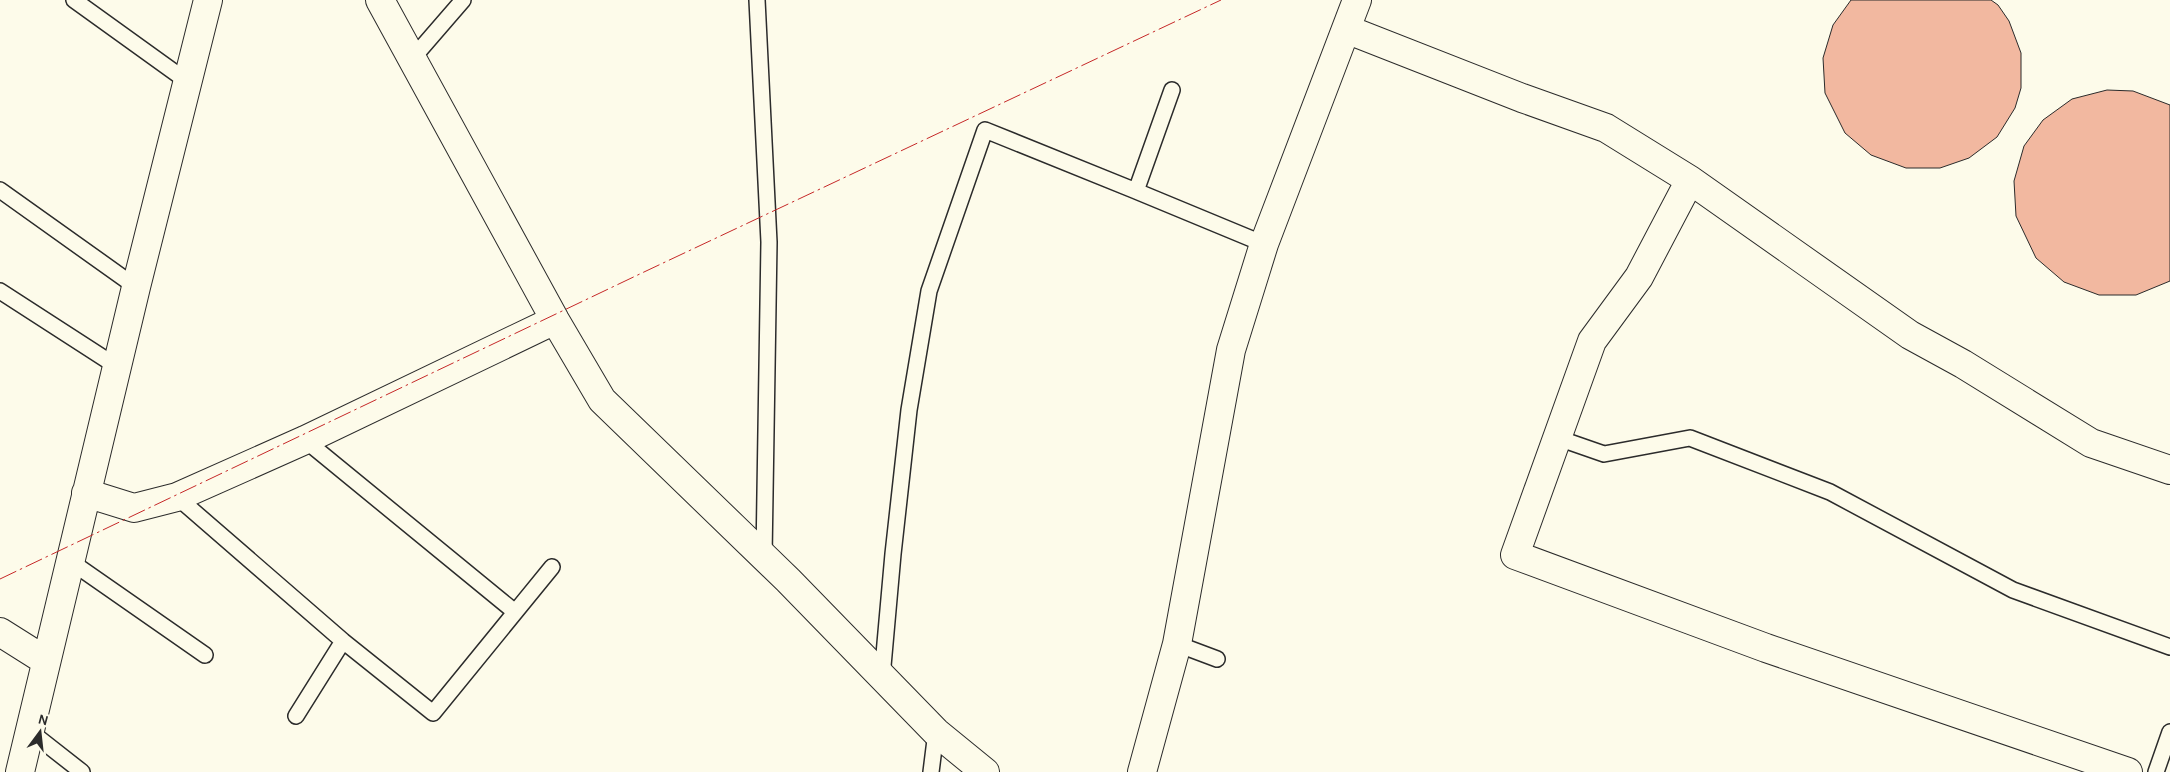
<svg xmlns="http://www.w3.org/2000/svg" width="2170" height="772" viewBox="0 0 2170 772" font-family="Karla,sans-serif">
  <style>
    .building { fill: #f2b8a0; stroke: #2b2b2b }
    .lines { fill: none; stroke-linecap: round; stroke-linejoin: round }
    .lane-casing { stroke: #2b2b2b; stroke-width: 18 }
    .street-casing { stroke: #2b2b2b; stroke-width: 30 }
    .lane { stroke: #fdfbea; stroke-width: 15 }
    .street { stroke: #fdfbea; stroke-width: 28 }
    .power { stroke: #c62828; stroke-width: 1; stroke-dasharray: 18 4 2.5 4; stroke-linecap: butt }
  </style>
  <rect width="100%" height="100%" fill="#fdfbea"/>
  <!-- building -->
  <path class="building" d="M1851,0h140l7,5 11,16 12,32v35l-6,20 -18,29 -28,21 -29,10h-34l-35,-13 -26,-22 -20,-40 -2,-35 10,-33z
    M2107,90l26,1 37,14v176l-34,14h-37l-35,-13 -28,-24 -20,-42 -2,-35 10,-35 19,-26 29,-21z"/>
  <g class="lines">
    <defs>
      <path id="lane" d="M74,0l114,82
        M757,0l12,242 -5,314
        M412,59l51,-59
        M0,190l136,97
        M1136,191l128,53
        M0,291l116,75
        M1558,438l46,16 86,-16 140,54 183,98 157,57
        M305,440l210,172
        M177,497l166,144 90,72 119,-146
        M70,561l135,94
        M1177,644l40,15
        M882,677l11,-123 16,-144 20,-119 56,-161 151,61 36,-101
        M296,716l47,-75
        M31,732l51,40
        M931,772l5,-40
        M2156,772l14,-40"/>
      <path id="street" d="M380,0l175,320 47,80 186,180 148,152 49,40
        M1346,29l176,69 84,30 84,52 220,155 53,29 128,79 79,27
        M1690,180l-51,97 -47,64 -77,214 251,93 362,124
        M86,493l48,15 43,-11 128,-57 250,-120
        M0,632l46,29
        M20,772l116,-485 72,-287
        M1142,772l35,-128 54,-294 33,-106 93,-244"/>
    </defs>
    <!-- lane casing -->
    <use href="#lane" class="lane-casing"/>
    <!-- street casing -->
    <use href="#street" class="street-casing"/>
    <!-- lane -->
    <use href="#lane" class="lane"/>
    <!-- street -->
    <use href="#street" class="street"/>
    <!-- power -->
    <path class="power" d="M0,579l644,-307 577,-272"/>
  </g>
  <!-- north arrow -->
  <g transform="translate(40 732) rotate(15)" stroke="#fdfbea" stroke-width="4" paint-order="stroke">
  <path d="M0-4L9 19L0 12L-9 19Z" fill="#2b2b2b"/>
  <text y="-8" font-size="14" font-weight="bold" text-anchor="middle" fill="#2b2b2b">N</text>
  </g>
</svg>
